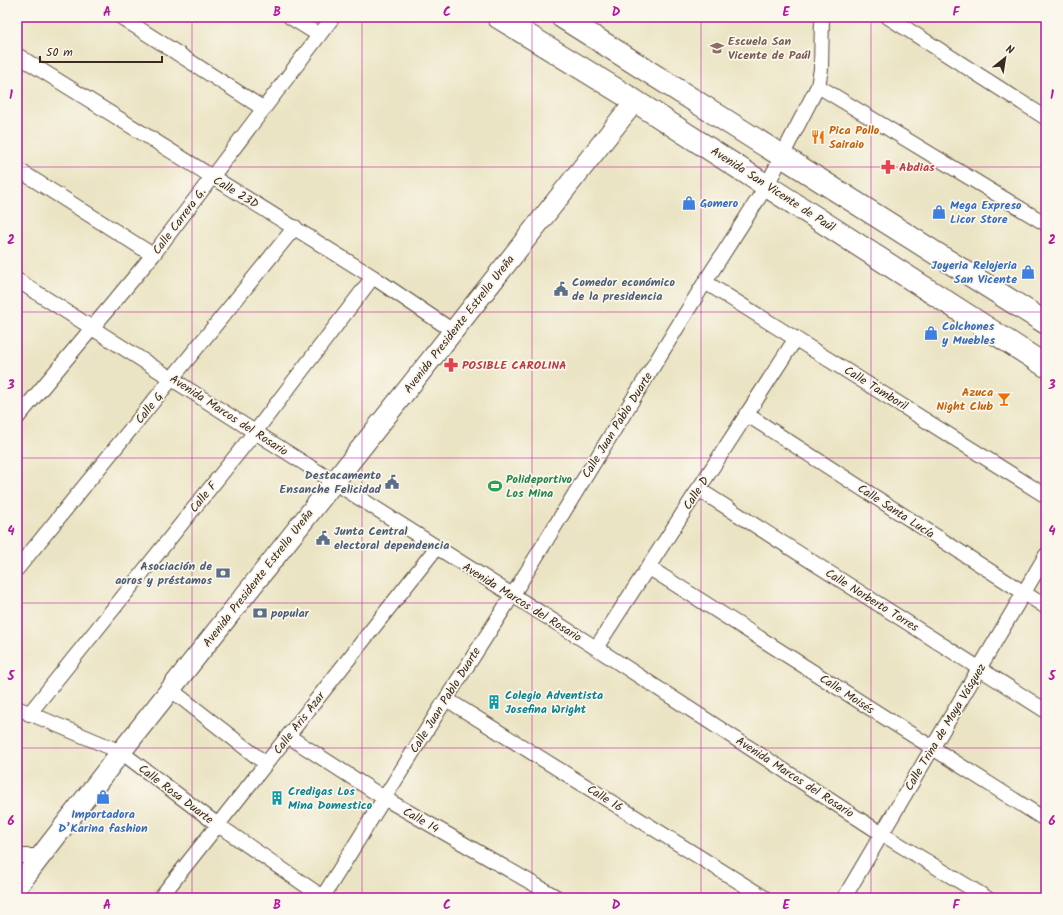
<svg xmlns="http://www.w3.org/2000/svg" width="1063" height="915" viewBox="0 0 1063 915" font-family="Kalam,sans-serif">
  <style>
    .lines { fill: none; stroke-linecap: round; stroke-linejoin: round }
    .street-casing { stroke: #554637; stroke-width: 16 }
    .secondary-casing { stroke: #554637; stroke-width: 22 }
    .primary-casing { stroke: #554637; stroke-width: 24 }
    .street { stroke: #fff; stroke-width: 14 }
    .secondary { stroke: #fff; stroke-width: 20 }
    .primary { stroke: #fff; stroke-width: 22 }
    .grid { fill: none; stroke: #b5179e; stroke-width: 1; stroke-opacity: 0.55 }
    .labels { text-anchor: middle; stroke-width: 3.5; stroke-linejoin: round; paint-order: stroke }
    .education-label { font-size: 12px; font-weight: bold; fill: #785e54; stroke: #fbf7ec; text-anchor: start }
    .food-label { font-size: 12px; font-weight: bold; fill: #c56008; stroke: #fbf7ec; text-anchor: start }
    .health-label { font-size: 12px; font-weight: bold; fill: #be3a42; stroke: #fbf7ec; text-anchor: start }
    .street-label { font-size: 12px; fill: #3b2a1e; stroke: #fbf7ec }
    .shop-label { font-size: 12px; font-weight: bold; fill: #366cbe; stroke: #fbf7ec; text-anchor: start }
    .service-label { font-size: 12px; font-weight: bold; fill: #4e5e75; stroke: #fbf7ec; text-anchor: start }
    .leisure-label { font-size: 12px; font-weight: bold; fill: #27864d; stroke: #fbf7ec; text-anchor: start }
    .culture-label { font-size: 12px; font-weight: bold; fill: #0d838f; stroke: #fbf7ec; text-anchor: start }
    .neatline { fill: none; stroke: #b5179e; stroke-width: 1.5 }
    .grid-label { font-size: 13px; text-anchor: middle; font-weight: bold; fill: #b5179e }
  </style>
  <rect width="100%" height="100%" fill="#fbf7ec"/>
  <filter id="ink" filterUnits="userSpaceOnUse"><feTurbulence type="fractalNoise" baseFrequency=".025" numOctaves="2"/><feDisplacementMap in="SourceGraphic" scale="8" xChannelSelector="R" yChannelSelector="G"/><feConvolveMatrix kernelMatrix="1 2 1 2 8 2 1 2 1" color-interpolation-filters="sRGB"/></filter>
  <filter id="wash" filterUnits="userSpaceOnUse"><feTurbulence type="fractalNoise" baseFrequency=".012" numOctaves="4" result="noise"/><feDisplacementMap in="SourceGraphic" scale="16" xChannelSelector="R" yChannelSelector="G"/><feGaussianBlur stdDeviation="0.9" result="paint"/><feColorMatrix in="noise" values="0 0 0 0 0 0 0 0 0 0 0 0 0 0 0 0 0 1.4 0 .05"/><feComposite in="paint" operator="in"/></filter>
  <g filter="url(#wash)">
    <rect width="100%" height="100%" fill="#ebe4c4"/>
  </g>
  <g filter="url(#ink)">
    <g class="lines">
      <defs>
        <path id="street" d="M121,17l143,92
          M290,17l29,18
          M888,17l158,101
          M17,55l356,222 80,54
          M818,86l228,138
          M17,169l136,86
          M17,280l238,152 341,216 286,186 105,64
          M705,282l341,214
          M746,414l300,193
          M17,418l136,-163 180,-238
          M698,489l348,222
          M648,567l398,253
          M17,569l278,-342
          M596,648l200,-310
          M170,689l96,75
          M446,699l319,199
          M17,708l104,44 97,73 106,73
          M29,714l226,-282 118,-155
          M288,736l96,62 174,100
          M17,856h25
          M160,898l277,-351
          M322,898l124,-199 66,-103 193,-314 62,-97 51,-99 3,-17 1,-52
          M844,898l202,-343"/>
        <path id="secondary" d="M17,887l104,-135 514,-651"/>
        <path id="primary" d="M498,17l137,84 411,265
          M562,17l484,306"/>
      </defs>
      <!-- street casing -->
      <use href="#street" class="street-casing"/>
      <!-- secondary casing -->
      <use href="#secondary" class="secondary-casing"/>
      <!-- primary casing -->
      <use href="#primary" class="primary-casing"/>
      <!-- street -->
      <use href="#street" class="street"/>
      <!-- secondary -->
      <use href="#secondary" class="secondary"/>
      <!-- primary -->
      <use href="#primary" class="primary"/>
    </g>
  </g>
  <!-- grid -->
  <path class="grid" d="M192,17v881M362,17v881M532,17v881M701,17v881M871,17v881M17,167h1029M17,312h1029M17,458h1029M17,603h1029M17,748h1029"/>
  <!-- icons -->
  <defs>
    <symbol id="school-bare" viewBox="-9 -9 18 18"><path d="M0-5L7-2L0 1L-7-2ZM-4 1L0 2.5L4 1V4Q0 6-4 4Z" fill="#8d6e63" stroke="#fbf7ec" stroke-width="2.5" paint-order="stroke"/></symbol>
    <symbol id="restaurant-bare" viewBox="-9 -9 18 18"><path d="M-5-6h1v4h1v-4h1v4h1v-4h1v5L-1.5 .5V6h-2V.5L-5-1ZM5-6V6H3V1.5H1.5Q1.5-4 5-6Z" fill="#e8710a" stroke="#fbf7ec" stroke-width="2.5" paint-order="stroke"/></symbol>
    <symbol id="pharmacy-bare" viewBox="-9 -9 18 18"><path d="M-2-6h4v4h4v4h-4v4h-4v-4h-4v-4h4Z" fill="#e0444e" stroke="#fbf7ec" stroke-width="2.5" paint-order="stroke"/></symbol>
    <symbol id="shop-bare" viewBox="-9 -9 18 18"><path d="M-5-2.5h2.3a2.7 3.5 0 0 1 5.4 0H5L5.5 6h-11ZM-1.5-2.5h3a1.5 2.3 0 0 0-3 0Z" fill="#3f7fe0" stroke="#fbf7ec" stroke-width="2.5" paint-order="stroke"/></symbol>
    <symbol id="civic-bare" viewBox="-9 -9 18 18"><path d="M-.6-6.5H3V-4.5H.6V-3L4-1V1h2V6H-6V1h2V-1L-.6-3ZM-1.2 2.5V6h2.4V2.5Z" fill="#5c6f8a" stroke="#fbf7ec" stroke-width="2.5" paint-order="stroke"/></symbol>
    <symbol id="bar-bare" viewBox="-9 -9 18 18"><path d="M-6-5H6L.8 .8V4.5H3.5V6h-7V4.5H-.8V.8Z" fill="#e8710a" stroke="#fbf7ec" stroke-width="2.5" paint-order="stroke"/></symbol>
    <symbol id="stadium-bare" viewBox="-9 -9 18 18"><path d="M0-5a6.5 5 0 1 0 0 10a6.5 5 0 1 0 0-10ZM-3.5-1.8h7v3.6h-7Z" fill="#2e9e5b" stroke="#fbf7ec" stroke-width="2.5" paint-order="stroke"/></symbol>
    <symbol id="bank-bare" viewBox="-9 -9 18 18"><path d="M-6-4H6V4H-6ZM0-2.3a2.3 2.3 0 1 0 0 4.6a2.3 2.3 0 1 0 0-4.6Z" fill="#5c6f8a" stroke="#fbf7ec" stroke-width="2.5" paint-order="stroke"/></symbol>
    <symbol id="building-bare" viewBox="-9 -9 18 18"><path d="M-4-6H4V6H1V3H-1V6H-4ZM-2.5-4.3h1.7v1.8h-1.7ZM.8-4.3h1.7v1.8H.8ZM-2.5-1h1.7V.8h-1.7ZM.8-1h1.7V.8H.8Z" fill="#0f9aa8" stroke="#fbf7ec" stroke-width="2.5" paint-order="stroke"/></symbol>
  </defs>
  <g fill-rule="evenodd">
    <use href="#school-bare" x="707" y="38" width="20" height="20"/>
    <use href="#restaurant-bare" x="808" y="127" width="20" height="20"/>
    <use href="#pharmacy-bare" x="878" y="157" width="20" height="20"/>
    <use href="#shop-bare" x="679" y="193" width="20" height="20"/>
    <use href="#shop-bare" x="929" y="202" width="20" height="20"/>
    <use href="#shop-bare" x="1018" y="262" width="20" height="20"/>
    <use href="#civic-bare" x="551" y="279" width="20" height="20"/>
    <use href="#shop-bare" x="921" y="323" width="20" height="20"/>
    <use href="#pharmacy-bare" x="441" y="355" width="20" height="20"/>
    <use href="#bar-bare" x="994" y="389" width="20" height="20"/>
    <use href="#civic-bare" x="382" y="472" width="20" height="20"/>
    <use href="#stadium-bare" x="485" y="476" width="20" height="20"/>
    <use href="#civic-bare" x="313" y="528" width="20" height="20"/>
    <use href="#bank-bare" x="213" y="563" width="20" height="20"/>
    <use href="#bank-bare" x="250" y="603" width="20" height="20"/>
    <use href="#building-bare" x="484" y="692" width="20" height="20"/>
    <use href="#shop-bare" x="93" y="787" width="20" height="20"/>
    <use href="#building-bare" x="267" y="788" width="20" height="20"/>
  </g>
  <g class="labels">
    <!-- education labels -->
    <g class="education-label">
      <text x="728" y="45">Escuela San<tspan x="728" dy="14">Vicente de Paúl</tspan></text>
    </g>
    <!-- food labels -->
    <g class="food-label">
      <text x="829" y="134">Pica Pollo<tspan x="829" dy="14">Sairaio</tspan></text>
      <text x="993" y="396" text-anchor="end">Azuca<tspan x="993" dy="14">Night Club</tspan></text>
    </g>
    <!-- health labels -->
    <g class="health-label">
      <text x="899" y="171">Abdias</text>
      <text x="462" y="369">POSIBLE CAROLINA</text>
    </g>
    <!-- street labels -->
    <g class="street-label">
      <text transform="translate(773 189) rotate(33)" y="4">Avenida San Vicente de Paúl</text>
      <text transform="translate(236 192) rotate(31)" y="4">Calle 23D</text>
      <text transform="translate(179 221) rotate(-53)" y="4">Calle Carrera G.</text>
      <text transform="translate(459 324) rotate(-52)" y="4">Avenida Presidente Estrella Ureña</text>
      <text transform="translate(876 388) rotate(32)" y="4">Calle Tamboril</text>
      <text transform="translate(149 408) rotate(-51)" y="4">Calle G</text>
      <text transform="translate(229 415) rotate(33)" y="4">Avenida Marcos del Rosario</text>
      <text transform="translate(617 425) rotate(-58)" y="4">Calle Juan Pablo Duarte</text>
      <text transform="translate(696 493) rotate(-57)" y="4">Calle D</text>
      <text transform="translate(203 497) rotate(-51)" y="4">Calle F</text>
      <text transform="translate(896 511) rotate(33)" y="4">Calle Santa Lucía</text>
      <text transform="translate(258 578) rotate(-52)" y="4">Avenida Presidente Estrella Ureña</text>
      <text transform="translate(872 600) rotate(32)" y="4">Calle Norberto Torres</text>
      <text transform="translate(522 602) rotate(32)" y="4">Avenida Marcos del Rosario</text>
      <text transform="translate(847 694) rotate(33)" y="4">Calle Moisés</text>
      <text transform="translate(445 700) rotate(-58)" y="4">Calle Juan Pablo Duarte</text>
      <text transform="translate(299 723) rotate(-52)" y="4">Calle Aris Azar</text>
      <text transform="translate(945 727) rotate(-59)" y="4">Calle Trina de Moya Vásquez</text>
      <text transform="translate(795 777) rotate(33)" y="4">Avenida Marcos del Rosario</text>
      <text transform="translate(176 794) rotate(37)" y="4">Calle Rosa Duarte</text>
      <text transform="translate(605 798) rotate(32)" y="4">Calle 16</text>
      <text transform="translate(421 820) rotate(30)" y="4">Calle 14</text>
    </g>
    <!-- shop labels -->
    <g class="shop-label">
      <text x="700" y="207">Gomero</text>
      <text x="950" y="209">Mega Expreso<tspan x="950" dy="14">Licor Store</tspan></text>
      <text x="1017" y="269" text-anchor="end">Joyeria Relojeria<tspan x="1017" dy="14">San Vicente</tspan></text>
      <text x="942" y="330">Colchones<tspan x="942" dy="14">y Muebles</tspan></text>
      <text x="103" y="818" text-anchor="middle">Importadora<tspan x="103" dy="14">D’Karina fashion</tspan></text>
    </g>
    <!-- service labels -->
    <g class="service-label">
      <text x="572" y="286">Comedor económico<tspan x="572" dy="14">de la presidencia</tspan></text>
      <text x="381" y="479" text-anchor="end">Destacamento<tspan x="381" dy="14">Ensanche Felicidad</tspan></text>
      <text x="334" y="535">Junta Central<tspan x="334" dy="14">electoral dependencia</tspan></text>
      <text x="212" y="570" text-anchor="end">Asociación de<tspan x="212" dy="14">aoros y préstamos</tspan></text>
      <text x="271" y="617">popular</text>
    </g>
    <!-- leisure labels -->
    <g class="leisure-label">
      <text x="506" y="483">Polideportivo<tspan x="506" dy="14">Los Mina</tspan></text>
    </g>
    <!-- culture labels -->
    <g class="culture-label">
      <text x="505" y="699">Colegio Adventista<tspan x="505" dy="14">Josefina Wright</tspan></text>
      <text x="288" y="795">Credigas Los<tspan x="288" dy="14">Mina Domestico</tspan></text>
    </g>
  </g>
  <!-- margin -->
  <rect width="1063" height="915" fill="none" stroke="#fbf7ec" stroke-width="44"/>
  <!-- north arrow -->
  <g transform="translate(1005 58) rotate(30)" stroke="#fbf7ec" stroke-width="3" paint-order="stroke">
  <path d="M0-3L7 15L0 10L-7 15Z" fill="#3b2a1e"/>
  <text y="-6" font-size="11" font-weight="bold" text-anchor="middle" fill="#3b2a1e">N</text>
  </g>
  <!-- scale -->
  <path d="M40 56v6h122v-6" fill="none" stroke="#3b2a1e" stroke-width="2"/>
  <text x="46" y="56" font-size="12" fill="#3b2a1e" stroke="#fbf7ec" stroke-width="3" paint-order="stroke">50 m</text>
  <rect x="22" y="22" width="1019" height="871" class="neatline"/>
  <g class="grid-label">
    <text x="107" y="16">A</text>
    <text x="277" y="16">B</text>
    <text x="447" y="16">C</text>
    <text x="616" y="16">D</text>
    <text x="786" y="16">E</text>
    <text x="956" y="16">F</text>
    <text x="11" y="99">1</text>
    <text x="1052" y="99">1</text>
    <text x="11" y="244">2</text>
    <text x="1052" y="244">2</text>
    <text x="11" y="389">3</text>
    <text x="1052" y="389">3</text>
    <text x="11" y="535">4</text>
    <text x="1052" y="535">4</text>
    <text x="11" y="680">5</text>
    <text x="1052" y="680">5</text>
    <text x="11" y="825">6</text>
    <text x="1052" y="825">6</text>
    <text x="107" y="909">A</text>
    <text x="277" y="909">B</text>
    <text x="447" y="909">C</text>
    <text x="616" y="909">D</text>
    <text x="786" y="909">E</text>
    <text x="956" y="909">F</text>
  </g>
</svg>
